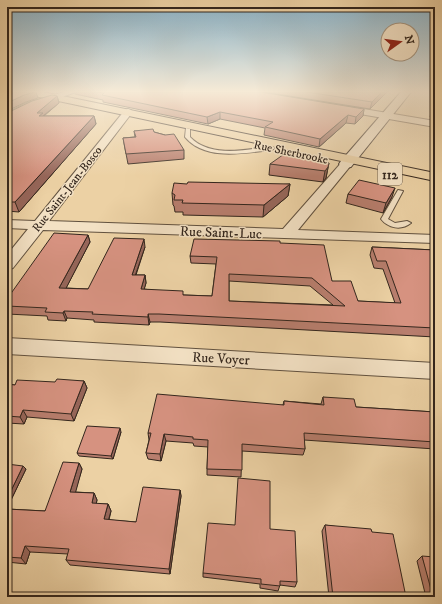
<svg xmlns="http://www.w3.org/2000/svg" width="442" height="604" viewBox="0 0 442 604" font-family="'IM FELL DW Pica',serif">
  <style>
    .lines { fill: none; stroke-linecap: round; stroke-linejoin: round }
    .lane-casing { stroke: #61513f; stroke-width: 2 }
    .street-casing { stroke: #61513f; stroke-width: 2 }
    .secondary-casing { stroke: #33261d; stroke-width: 2 }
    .primary-casing { stroke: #33261d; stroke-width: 2 }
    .lane { fill: #f3e1c4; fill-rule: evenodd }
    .street { fill: #f3e1c4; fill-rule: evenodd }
    .secondary { fill: #f3e1c4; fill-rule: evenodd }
    .primary { fill: #ecd1a4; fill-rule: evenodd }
    .wall { fill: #b87e6e; stroke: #33261d; fill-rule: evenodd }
    .shaded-wall { fill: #96665a; stroke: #33261d }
    .building { fill: #d69280; stroke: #33261d; fill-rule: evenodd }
    .labels { text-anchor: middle; stroke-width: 3; stroke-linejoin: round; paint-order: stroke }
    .far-street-label { font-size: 12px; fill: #33261d; stroke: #f3e1c4 }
    .shield { fill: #f3e1c4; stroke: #6d5e4f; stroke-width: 1 }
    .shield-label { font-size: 13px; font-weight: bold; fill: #33261d }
    .street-label { font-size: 14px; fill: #33261d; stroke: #f3e1c4 }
  </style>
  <rect width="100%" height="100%" fill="#ecd1a4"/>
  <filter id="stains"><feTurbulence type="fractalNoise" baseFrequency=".005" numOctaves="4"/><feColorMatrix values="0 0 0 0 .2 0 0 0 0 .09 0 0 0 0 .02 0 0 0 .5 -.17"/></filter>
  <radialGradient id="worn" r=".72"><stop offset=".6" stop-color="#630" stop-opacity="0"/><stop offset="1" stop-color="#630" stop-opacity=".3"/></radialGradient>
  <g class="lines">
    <defs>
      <path id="lane" d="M186,128l4,1v8c20,21 56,13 82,9l3,2 -3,2c-28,3 -67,11 -87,-13z
        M398,190l5,1 -15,28 7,4 12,-2 4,2c-10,8 -23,5 -30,-4z"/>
      <path id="street" d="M64,92h12l-43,15 -26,13v-7l20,-10z
        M340,105l95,16v6l-98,-17 -1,-2z
        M128,109l3,1 1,2 -1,2 -82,107 234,8 59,-67 4,-1 6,3 -54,66 137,5v8l-392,-13 -30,38 -6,2v-15l21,-26 -21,-1v-8l28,1 90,-111z
        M7,338l428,25v16l-428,-25z"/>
      <path id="secondary" d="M401,92h10l-60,75 -5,1 -5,-1 -2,-3 2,-3z"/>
      <path id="primary" d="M25,92h18l392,81v8l-405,-86z"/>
    </defs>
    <!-- lane casing -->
    <use href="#lane" class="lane-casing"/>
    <!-- street casing -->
    <use href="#street" class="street-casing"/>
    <!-- secondary casing -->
    <use href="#secondary" class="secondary-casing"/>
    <!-- primary casing -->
    <use href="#primary" class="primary-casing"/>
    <!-- lane -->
    <use href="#lane" class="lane"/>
    <!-- street -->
    <use href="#street" class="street"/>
    <!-- secondary -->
    <use href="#secondary" class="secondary"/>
    <!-- primary -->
    <use href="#primary" class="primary"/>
  </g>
  <!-- wall -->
  <path class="wall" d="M75,92h187l102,17 -1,7 -8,8 -9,-1 -27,24 -55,-12 1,-7 -45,-9 -12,5 -105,-22v-2l-28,-6z
    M264,92h123l-17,17z
    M57,96l2,7 -15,13h50l2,8 -77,88 -12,-1v-98z
    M435,104v14l-5,-1 2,-8z
    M134,131l20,1 11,3 19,15v9l-56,5 -5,-26 12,-1z
    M329,163l-3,15 -3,4 -54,-7 1,-11z
    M290,184l-2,12 -25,21 -80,-2v-3h-8l-1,-6 -1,-1 -1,-12z
    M348,194l44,3 -9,16 -37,-10z
    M88,235l2,7 -24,46 22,1 57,-42 -9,28h9l1,8 -2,6 40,6 28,1 4,-32 -25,-1 -1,-7 90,-13 52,38 26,20 37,2 -12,-34 -9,-1 -4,-13 2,-8 63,3v87l-275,-15h-10l-1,3 -55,-3v-2l-27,-2 -1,3 -18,-1 -1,-4 -40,-2v-15zM229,281l81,5 23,19 -104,-4z
    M84,381l3,7 -13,33 -47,-4 -3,7 -17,-1v-39l8,1z
    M323,397l33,10 79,5v37l-131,-9 1,9 -2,6 -61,-4 -1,26 -34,-2v-6l1,-22 -14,-1 -1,-3 -27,-2 -5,20 -13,-2 -2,-6 3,-13 -1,-7 135,-28 1,-4 37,3z
    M121,432l-8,27 -34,-3 -2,-3z
    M79,463l3,6 -7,23 19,1 3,7 -1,4h12l3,7 -2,9 27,2 44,-32 1,6 -11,78 -100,-9 -4,-5 2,-6 -38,-2 -4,12 -19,-2v-53l38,2z
    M7,464l19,5 -15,31h-4z
    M325,525l47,7 34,65h-77l-7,-66z
    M270,529l27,53 -2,5 -15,-2 -2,6 -18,-3v-4l-57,-7v-4z
    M422,556l13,41h-9l-9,-36z"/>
  <!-- shaded-wall -->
  <path class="shaded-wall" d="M35,92h1l2,6 -12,4 -19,9v-8l17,-8z
    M382,92h5l-17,17 2,-7z
    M57,96l2,7 -16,13 2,4 -8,-7z
    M364,109l-1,7 -8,8 1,-7z
    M220,112v7l-12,5 -1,-7z
    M348,115l-2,8 -27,24 1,-8z
    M94,116l2,8 -77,88 -4,-10z
    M328,167l-2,11 -3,4 2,-11z
    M290,184l-2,12 -25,21 1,-12z
    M395,188l-3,9 -9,16 3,-10z
    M88,235l2,7 -28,54 -3,-8z
    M144,239l1,8 -12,35 -1,-7z
    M145,275l1,8 -4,14 -1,-8z
    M64,311l3,7 -1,3 -3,-8z
    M148,314l2,8 -1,3 -1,-8z
    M84,381l3,7 -13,33 -3,-7z
    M23,410l4,7 -3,7 -4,-7z
    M120,428l1,4 -8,27 -2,-3z
    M164,434l2,7 -5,20 -1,-7z
    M79,463l3,6 -8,29 -4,-6z
    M23,466l3,3 -15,31 -3,-3z
    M180,490l1,6 -11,78 -1,-5z
    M94,493l3,7 -2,9 -3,-6z
    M108,504l3,7 -4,14 -3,-6z
    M25,546l5,6 -4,12 -5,-6z"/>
  <!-- building -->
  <path class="building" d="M7,92h28l-11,3 -17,8z
    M97,92h164l103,17 -8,8 -8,-2 -28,24 -55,-12 8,-5 -53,-10 -13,5 -105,-22 2,-2z
    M307,92h75l-10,10z
    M52,95l5,1 -20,17h6l-4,3h55l-79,86h-8v-89l25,-12z
    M435,104v5h-3z
    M153,129l1,3 11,3 9,-1 10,16 -58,4 -3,-16 13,-1 -2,-6z
    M287,152l42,11 -1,4 -3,4 -55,-7z
    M359,180l36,8 -9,15 -38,-9z
    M188,182l102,2 -26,21 -82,-2 1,-3h-9l1,-5 -3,-2 2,-10 13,1z
    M54,233l34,2 -29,53 29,1 26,-51 30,1 -12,36h13l-4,14 42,2v4l29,1 5,-39 -27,-1 4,-17 86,2v2l44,2 8,36h19l7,20 43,2 -15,-42h-9l-5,-14 63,3v78l-276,-14h-11v3l-56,-3 1,-2 -29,-1 -1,2 -18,-1 2,-4 -40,-2v-7zM229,274l83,4 33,28 -116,-5z
    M57,379l27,2 -13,33 -48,-4 -3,7 -13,-1v-32l8,1 2,-5 38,2z
    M157,394l127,11v-4l40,4 -1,-8 31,2 2,8 79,5v30l-131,-9 1,16 -63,-5v26l-35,-1 1,-29 -15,-1v-2l-29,-3 -4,20 -14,-1 5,-20h-3z
    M87,426l33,2 -9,28 -34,-3z
    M63,462l16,1 -9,29 24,1 -2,10 16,1 -4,15 32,3 7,-35 37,3 -11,79 -103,-9 3,-11 -44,-3 -4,12 -14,-1v-48l38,2z
    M7,464l16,2 -15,31h-1z
    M238,478l32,3v48l25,2 2,51 -17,-1v5l-19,-2v-5l-58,-6 5,-50 27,2z
    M325,525l46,4 1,3 21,2 13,63h-73z
    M422,556l13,1v40h-2z"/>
  <!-- sky -->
  <linearGradient id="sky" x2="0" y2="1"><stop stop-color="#88b5ce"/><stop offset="0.52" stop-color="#f6ead6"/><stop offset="1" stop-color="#f6ead6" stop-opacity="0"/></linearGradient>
  <rect width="442" height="176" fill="url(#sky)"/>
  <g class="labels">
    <!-- far-street labels -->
    <g class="far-street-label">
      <text transform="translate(291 152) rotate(12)" y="4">Rue Sherbrooke</text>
      <text transform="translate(67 189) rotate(-52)" y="4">Rue Saint-Jean-Bosco</text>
    </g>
    <!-- shield labels -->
    <rect class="shield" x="378" y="163" width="24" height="22" rx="3"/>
    <g class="shield-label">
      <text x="390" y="179">112</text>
    </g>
    <!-- street labels -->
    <g class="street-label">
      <text transform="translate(221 232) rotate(2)" y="5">Rue Saint-Luc</text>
      <text transform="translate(221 358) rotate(3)" y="5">Rue Voyer</text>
    </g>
  </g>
  <!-- margin -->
  <rect width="442" height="604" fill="none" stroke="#ecd1a4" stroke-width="24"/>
  <rect x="8" y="8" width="426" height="588" fill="none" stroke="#33261d" stroke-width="2"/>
  <rect x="12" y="12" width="418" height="580" fill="none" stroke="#33261d"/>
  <!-- north arrow -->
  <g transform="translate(400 42) rotate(76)"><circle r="19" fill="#f3e1c4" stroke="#a69681"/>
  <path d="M0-3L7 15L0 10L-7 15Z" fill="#8f2418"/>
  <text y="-6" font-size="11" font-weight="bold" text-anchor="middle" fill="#33261d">N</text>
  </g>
  <rect width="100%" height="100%" filter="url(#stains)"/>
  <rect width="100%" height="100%" fill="url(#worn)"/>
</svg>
